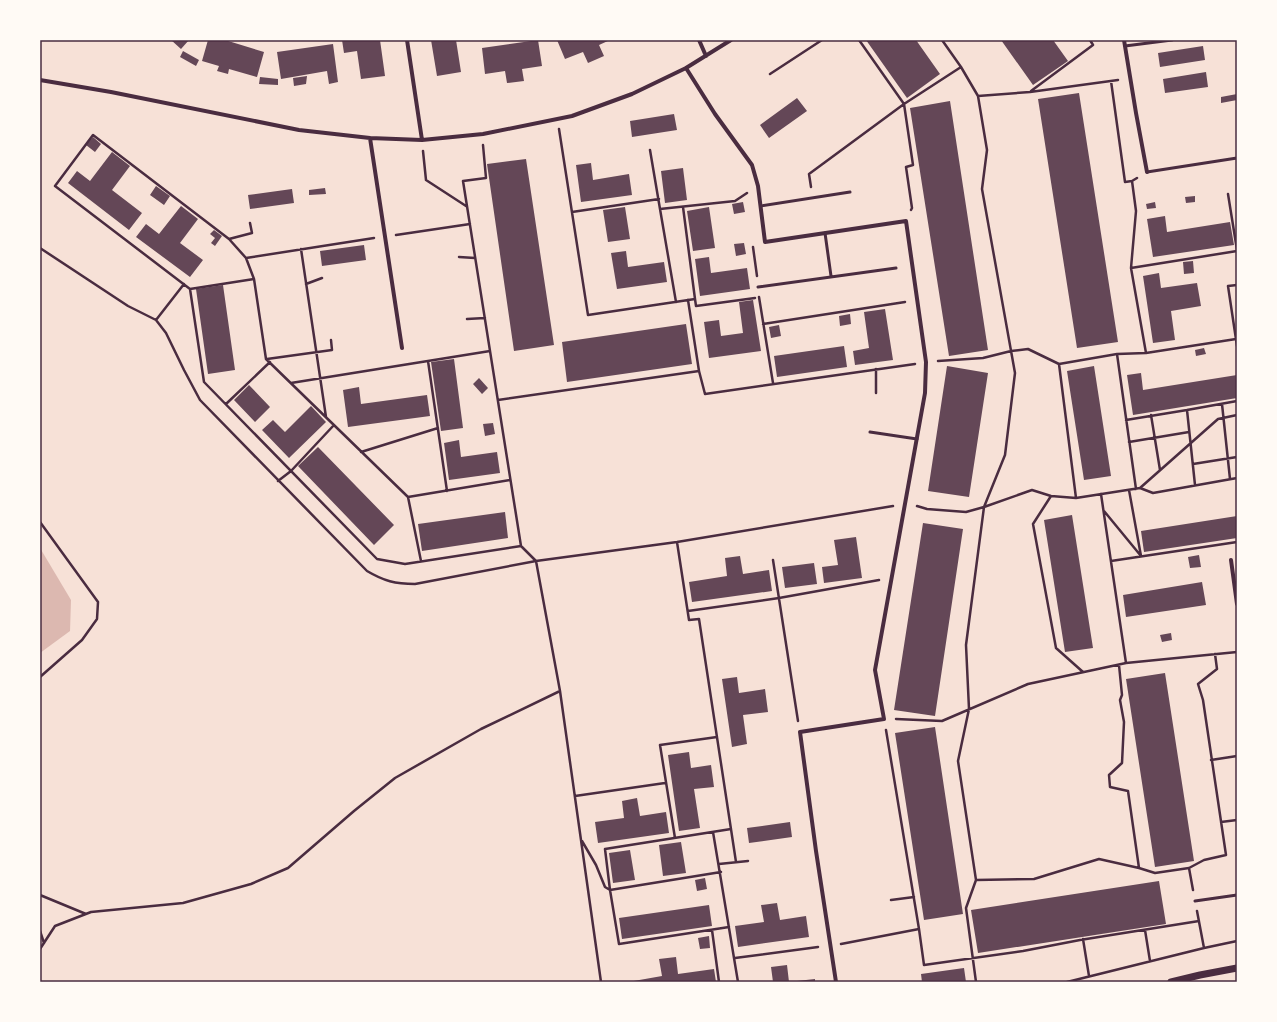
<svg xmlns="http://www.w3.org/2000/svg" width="1277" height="1022" viewBox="0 0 1277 1022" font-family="'Zilla Slab',serif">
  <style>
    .water { fill: #dcb8b0 }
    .building { fill: #644757 }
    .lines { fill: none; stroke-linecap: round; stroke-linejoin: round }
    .path { stroke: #4a2c40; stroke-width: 2.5 }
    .service { stroke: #4a2c40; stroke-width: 3 }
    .minor { stroke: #4a2c40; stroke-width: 4 }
    .tertiary { stroke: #4a2c40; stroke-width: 7 }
    .neatline { fill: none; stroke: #4a2c40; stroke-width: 1.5 }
  </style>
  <rect width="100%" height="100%" fill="#f7e1d7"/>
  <!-- water -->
  <path class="water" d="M40,548l31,52 -1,31 -30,22z"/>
  <!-- building -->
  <path class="building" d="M171,40h18l-8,9z
    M208,40h17l39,12 -7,25 -28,-8 -1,5 -11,-3 2,-5 -17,-5z
    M342,40h38l5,36 -24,3 -4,-28 -13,2z
    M431,40h25l5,32 -24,4z
    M538,40l4,26 -20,3 2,12 -17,2 -2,-12 -20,3 -3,-26z
    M557,40h53l-11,5 5,11 -16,7 -5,-11 -18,7z
    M866,40h50l24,34 -33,24z
    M1001,40h52l15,21 -35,24z
    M333,44l5,38 -9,2 -2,-13 -46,8 -4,-27z
    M1203,46l2,14 -45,7 -2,-14z
    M183,51l16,9 -3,6 -16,-9z
    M1206,72l2,15 -43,6 -2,-14z
    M307,76l-1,8 -12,2 -1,-8z
    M260,77l18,2v6l-19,-1z
    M1079,93l39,249 -41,6 -39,-249z
    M1237,94v6l-16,3v-6z
    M797,98l10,13 -38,27 -9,-13z
    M950,101l38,249 -39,6 -39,-248z
    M674,114l3,16 -45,7 -2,-16z
    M93,137l8,7 -6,8 -9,-7z
    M112,152l18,14 -18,24 30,23 -13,17 -61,-47 9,-12 13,10z
    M526,159l28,186 -40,6 -27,-187z
    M591,163l2,17 36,-6 3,21 -51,7 -5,-37z
    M683,168l4,32 -22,3 -4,-32z
    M156,186l14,10 -6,9 -14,-10z
    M325,188l1,6 -17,1v-5z
    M292,189l2,14 -44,6 -2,-14z
    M1195,196v6l-9,1 -1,-6z
    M743,202l2,10 -11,2 -2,-10z
    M1155,202l1,6 -9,1 -1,-5z
    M181,206l17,13 -18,24 23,17 -13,17 -54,-40 10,-13 13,10z
    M625,207l5,32 -22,3 -5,-32z
    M709,207l6,41 -22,3 -6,-40z
    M1165,216l2,16 63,-10 4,23 -81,12 -6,-38z
    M214,230l8,6 -7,10 -4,-3 4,-5 -5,-4z
    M744,243l2,11 -10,2 -2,-12z
    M364,245l2,15 -44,6 -2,-15z
    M626,251l2,16 36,-5 3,20 -50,7 -6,-36z
    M709,257l2,16 36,-5 3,21 -50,7 -5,-37z
    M1193,261l1,12 -10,1 -1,-12z
    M1159,273l2,15 36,-5 4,23 -30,5 4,29 -22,3 -10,-67z
    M223,285l12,85 -27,4 -12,-85z
    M753,300l8,51 -52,7 -5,-36 15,-2 2,16 22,-3 -4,-31z
    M885,309l8,51 -38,5 -2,-14 16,-3 -5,-36z
    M850,314l1,10 -11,2 -1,-10z
    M686,324l6,40 -125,18 -5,-40z
    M779,325l2,11 -10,2 -2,-11z
    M844,346l3,21 -70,10 -3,-21z
    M1204,348l2,6 -10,2 -1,-6z
    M454,359l9,69 -22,3 -10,-69z
    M947,366l41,7 -19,124 -41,-6z
    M1094,366l17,110 -27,4 -17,-109z
    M1141,373l2,17 94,-15v23l-104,17 -6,-40z
    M479,378l9,10 -6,6 -9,-10z
    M249,385l21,22 -15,15 -21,-22z
    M359,387l2,17 66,-9 3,21 -82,11 -5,-37z
    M311,406l15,16 -37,36 -27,-28 11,-10 12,12z
    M493,423l2,11 -10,2 -2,-12z
    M459,440l2,17 36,-5 3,21 -51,7 -5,-37z
    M318,447l76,78 -20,20 -76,-79z
    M505,512l3,26 -86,13 -4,-27z
    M1072,515l21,133 -28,4 -21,-132z
    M1237,516v22l-93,14 -3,-21z
    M923,523l40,6 -28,187 -41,-6z
    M856,537l6,41 -38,5 -2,-16 16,-2 -4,-25z
    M1199,555l2,12 -11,1 -2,-11z
    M740,556l3,18 26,-4 3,21 -80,11 -3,-20 38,-6 -2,-18z
    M814,563l3,21 -32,4 -3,-21z
    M1202,582l4,23 -80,12 -3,-22z
    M1171,633l1,7 -10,2 -2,-7z
    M1165,673l29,188 -39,6 -29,-188z
    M737,677l2,16 26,-4 3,23 -25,3 4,29 -15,3 -10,-68z
    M935,727l28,187 -39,6 -29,-187z
    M689,752l2,16 20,-3 3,22 -20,2 6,39 -21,3 -11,-76z
    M637,798l3,18 26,-4 3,21 -71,10 -3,-21 29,-4 -2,-17z
    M790,822l2,15 -43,6 -2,-15z
    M681,842l5,31 -23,3 -4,-31z
    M630,850l5,30 -22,3 -4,-30z
    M705,878l2,11 -10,2 -2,-11z
    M1159,881l7,43 -188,29 -7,-43z
    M777,903l3,17 26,-4 3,21 -71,10 -3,-21 29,-4 -3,-17z
    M709,905l3,21 -90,13 -3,-21z
    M709,936l1,12 -10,1 -2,-11z
    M676,957l2,17 36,-5 2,13h-88l34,-6 -3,-17z
    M787,965l2,17h-16l-2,-15z
    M964,968l2,14h-44l-1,-8z
    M815,979v3h-18v-1z"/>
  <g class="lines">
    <!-- path -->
    <path class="path" d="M859,40l45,64 9,61 -7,2 6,41 -1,2
      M942,40l19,27 17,29 9,54 -5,39 33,184 -10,82 -21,52 -18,138 3,64 -11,52 18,119 -10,28 10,74
      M770,74l52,-34
      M1111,81l14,101 7,-1 5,-3
      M1031,91l62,-46 -3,-5
      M978,96l52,-4 88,-12
      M559,129l29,186 107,-16 1,7 59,-8
      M483,145l3,33 -23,3 58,365 15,15 141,-19 216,-36
      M650,150l10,59 75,-8 12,-8
      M423,151l3,29 40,26
      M1132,181l4,30 -5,57 15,85
      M811,187l-2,-13 95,-70 57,-37
      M1228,194l9,56
      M683,207l12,92
      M660,209l16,93
      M572,212l87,-13
      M396,235l74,-11
      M229,239l23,-6 -2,-10
      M753,247l4,29
      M40,248l88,58 28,14 10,13 18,37 16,30 167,171c17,10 28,13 48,13l121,-23 24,130 41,291
      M301,249l25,168
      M459,257l16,1
      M246,258l128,-20
      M1131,268l106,-17
      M306,284l16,-6
      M1237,285l-9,1 9,60
      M190,289l64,-10
      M759,297l14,86
      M688,300l11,71 6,23 210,-30
      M467,319l18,-1
      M156,320l28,-36
      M763,324l142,-22
      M267,359l65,-9 -1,-10
      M428,361l19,130
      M938,361l45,-3 28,-7 17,-2 31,15 58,-10
      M1059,364l17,134
      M876,369v24
      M291,383l199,-32
      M498,400l201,-29
      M226,404l44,-42
      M1222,404l8,75
      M1151,415l9,55
      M1126,420l61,-10
      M1129,442l60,-10
      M361,452l77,-24
      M1193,464l44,-7
      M278,481l13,-10 43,-46
      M1195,485l-8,-75 50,-9
      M1140,488l13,5 84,-15
      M1136,489l-19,-135 29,-1 90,-14
      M1101,494l25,169
      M1051,496l-18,28 23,124 27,24
      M408,497l102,-17
      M917,506l10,3 39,3 18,-5 48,-17 19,6 25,2 64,-10 78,-69 19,-4
      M1104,511l37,45 -12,-66
      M40,522l58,80 -1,17 -15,21 -42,37
      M677,542l12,78 10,-1 37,243
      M773,560l25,161
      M421,561l-13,-64 -142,-138 -12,-80 -8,-21 -17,-19 -136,-104 -38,51 135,103 14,93 173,177 28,5 116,-18
      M1111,561l126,-19
      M688,611l91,-13 100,-18
      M1119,665l3,30 -2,5 4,22 -2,41 -13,12 1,12 18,4 11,77
      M896,719l46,2 86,-37 98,-21 111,-11
      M886,730l33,199 5,36 99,-14 57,-11 119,-19
      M1211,760l26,-4
      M575,796l90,-13
      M1221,822l16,-2
      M713,832l25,150
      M675,838l-15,-93 57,-8
      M582,841l14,24 9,22 5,3 111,-18
      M719,864l29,-3
      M1189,868l15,-8 22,-5 -23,-155 -5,-16 19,-15 -2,-15
      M976,880l58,-1 65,-20 40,9 16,5 34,-5 4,22
      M40,895l46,19
      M891,900l23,-3
      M1197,911l7,37
      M729,927l-110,17 -9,-54 -5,-41 126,-20
      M712,930l7,52
      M1145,930l5,31
      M40,931l4,12
      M1083,939l6,37
      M841,944l78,-15
      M40,949l15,-23 36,-14 92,-9 68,-19 37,-16 66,-57 41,-33 86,-49 79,-38
      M735,958l83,-11
      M1067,982l137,-34 33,-7"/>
    <!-- service -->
    <path class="service" d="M1125,46l47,-6
      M1147,172l90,-14
      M761,206l89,-14
      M825,233l6,43
      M758,287l138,-19
      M870,432l47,7
      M1195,901l42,-6"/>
    <!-- minor -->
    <path class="minor" d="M407,40l15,100
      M699,40l7,16
      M1124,40l12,73 11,59
      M686,68l29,46 37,51 6,21 7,56 141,-21 20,141 -1,31 -50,277 9,49 -84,13 16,119 20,131
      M40,80l71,12 188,38 71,8
      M402,348l-32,-210 52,2 61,-6 89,-18 60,-22 54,-26 45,-28
      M1231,560l6,44"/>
    <!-- tertiary -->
    <path class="tertiary" d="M1171,982l29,-7 37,-7"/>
  </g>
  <!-- border -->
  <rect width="1277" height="1022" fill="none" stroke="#fffaf5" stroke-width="82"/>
  <rect x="41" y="41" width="1195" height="940" class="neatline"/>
</svg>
